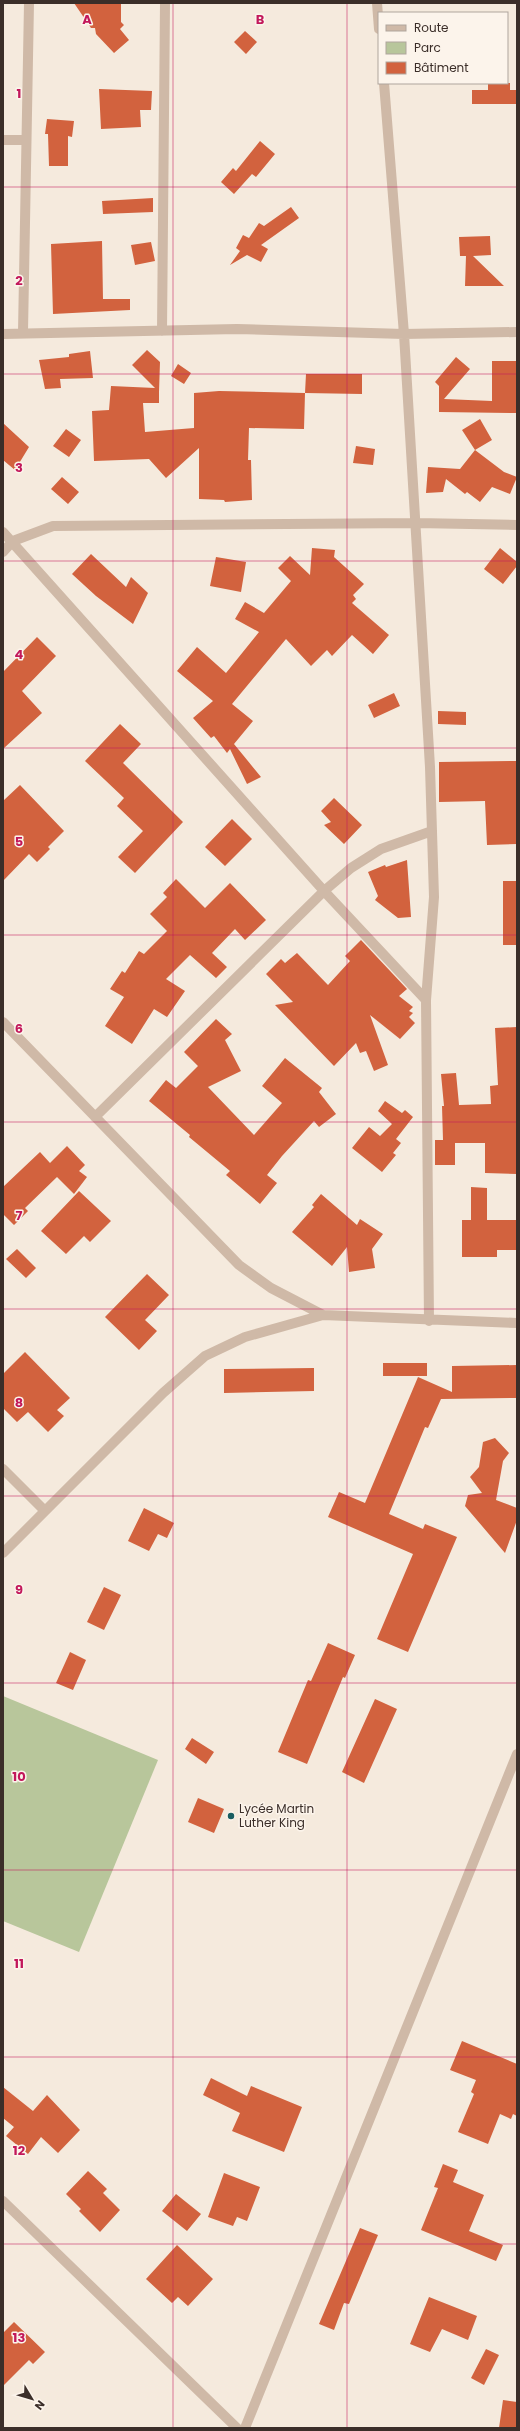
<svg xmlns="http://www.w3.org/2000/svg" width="520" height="2431" viewBox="0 0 520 2431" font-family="Poppins,sans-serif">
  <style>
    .green { fill: #b8c69b }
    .building { fill: #d2623e }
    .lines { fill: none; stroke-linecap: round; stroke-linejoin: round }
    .minor { stroke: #cfb9a7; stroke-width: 10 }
    .grid { fill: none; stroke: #c2185b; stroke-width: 1; stroke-opacity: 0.55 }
    .poi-dot { fill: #195d61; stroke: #fcf4eb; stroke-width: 1.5 }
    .labels { text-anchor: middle; stroke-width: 3; stroke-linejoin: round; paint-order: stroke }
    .poi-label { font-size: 12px; fill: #3b2e29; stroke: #fcf4eb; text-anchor: start }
    .grid-label { font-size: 13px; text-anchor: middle; font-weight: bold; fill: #c2185b; stroke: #fcf4eb; stroke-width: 3; stroke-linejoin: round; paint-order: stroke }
  </style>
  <rect width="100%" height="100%" fill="#f5eadd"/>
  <!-- green -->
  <path class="green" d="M3,1696l155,64 -79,192 -76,-31z"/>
  <!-- building -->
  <path class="building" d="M74,3h47v19l3,3 -4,4 9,11 -15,13 -18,-19 -1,-6h-4z
    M245,31l12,11 -11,12 -12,-12z
    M488,83h22v7h7v14h-45v-14h16z
    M99,89l53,2 -1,19h-11l1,17 -40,2z
    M47,119l27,2 -2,16 -4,-1v30h-19l-1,-32h-3z
    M260,141l15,13 -19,23 -4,-3 -18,20 -13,-12 12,-14 3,3z
    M153,198v14l-50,2 -1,-13z
    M291,207l8,11 -38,27 7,4 -7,13 -14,-7 -17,10 10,-14 -4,-3 7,-13 6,3 10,-15 5,3z
    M490,236l1,19 -18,1 31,30h-39l1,-30h-6l-1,-19z
    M102,241l1,58h27v11l-77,4 -2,-70z
    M151,242l4,19 -20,4 -4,-20z
    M147,350l13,12 -1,30v11h-16l2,29 49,-4v-35l25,-2 86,2 1,-19h56v20l-57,-1 -1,36 -55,-1 -1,32h3l1,40 -27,2 -1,-2 -25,-1v-51l-33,30 -17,-19 -55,2 -2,-50 17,-1 2,-24 44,2 -23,-23z
    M90,351l3,27 -33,1 1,9 -16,1 -6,-29 30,-3v-3z
    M456,357l14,12 -26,30 48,2v-40h25v52l-78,-1v-26l-4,-4z
    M178,364l13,9 -7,11 -13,-8z
    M480,419l12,21 -17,10 29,22 13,5 -7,17 -18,-7 -12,15 -13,-10 -2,2 -19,-15 -3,13 -17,1 2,-26 32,2 15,-19 -13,-20z
    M3,423l26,24 -14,23 -12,-10z
    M66,429l15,11 -12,17 -16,-11z
    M356,446l19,3 -2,16 -20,-2z
    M62,477l17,15 -11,12 -17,-15z
    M312,548l23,2 -1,7 30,27 -11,11 3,4 -4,4 37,32 -16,19 -21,-19 -20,21 -5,-6 -16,16 -25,-27 -54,65 21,17 -19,23 27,33 -14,7 -17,-35 -3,4 -13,-17 -3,2 -18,-20 20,-17 -36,-30 20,-24 29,26 33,-41 -24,-13 10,-17 19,11 27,-32 -13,-13 12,-12 20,19z
    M500,548l17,14v4l-14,18 -19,-15z
    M91,554l35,33 5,-10 17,16 -15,31 -37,-28 -24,-22z
    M216,557l30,5 -5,30 -31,-6z
    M37,637l19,19 -34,35 20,22 -39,36v-77z
    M394,693l6,13 -26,12 -6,-13z
    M438,711l28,1v13l-28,-1z
    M120,724l21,20 -18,19 60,59 -48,51 -17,-16 25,-26 -26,-25 7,-8 -39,-37z
    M517,761v83l-30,1 -2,-44 -46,1v-40z
    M20,785l44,46 -16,16 2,2 -13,13 -8,-8 -26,27v-80z
    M334,798l28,27 -18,19 -20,-19 7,-3 -10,-11z
    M232,819l20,20 -27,27 -20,-19z
    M407,860l4,57 -13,1 -23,-18 3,-4 -10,-24 17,-7 1,2z
    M176,879l29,29 25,-25 36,37 -21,20 -10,-11 -23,24 15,14 -11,11 -26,-23 -24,24 19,12 -18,26 -13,-8 -22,35 -27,-18 19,-29 -14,-8 12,-18 3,2 14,-22 5,3 23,-23 -17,-17 17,-17 -4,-4z
    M503,881h14v64h-14z
    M361,940l46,49 -8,7 14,11 -4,4 4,2 -4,4 6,6 -15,16 -30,-24 18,50 -14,6 -8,-20 -6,2 -4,-10 -22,23 -59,-61 18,-3 -27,-28 15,-15 4,4 12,-10 31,32 22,-24 -5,-5z
    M216,1019l16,15 -7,6 16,31 -33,16 46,48 28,-32 -20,-17 23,-28 37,30 -3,4 17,22 -17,13 -5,-6 -32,35 -15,19 10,8 -17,21 -34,-29 4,-4 -41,-34 1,-2 -41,-34 17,-21 10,8 22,-22 -14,-14z
    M517,1027v147l-32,-1v-30h-30v22h-20v-25h8l-1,-34h2l-3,-32 15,-1 3,32 32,-1 -1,-18 8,-1 -3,-57z
    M385,1101l17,12 3,-3 8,7 -17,22 5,4 -8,10 3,2 -14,17 -30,-24 17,-21 11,9 12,-12 -14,-13z
    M67,1146l18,19 -6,6 8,6 -13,17 -17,-17 -32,31 3,3 -14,14 -11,-11v-27l37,-35 10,11z
    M471,1187l16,1v32h30v30h-20v7h-35v-37h9z
    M79,1191l32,30 -21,21 -6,-6 -18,18 -25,-23z
    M321,1194l36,31 3,-6 23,15 -11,15 3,19 -26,4 -2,-25 -15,19 -40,-34 22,-25 -2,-2z
    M17,1249l19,19 -10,10 -20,-19z
    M147,1274l22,21 -24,25 12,11 -18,19 -34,-33z
    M25,1352l45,46 -13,12 7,6 -16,16 -20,-20 -11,10 -14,-14v-34z
    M383,1363h44v13h-44z
    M517,1365v33l-76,1 -13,29 -3,-1 -36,87 34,15 2,-5 32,13 -49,115 -31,-13 36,-85 -85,-37 11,-25 26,11 53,-126 34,15v-26z
    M314,1368v23l-90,2v-24z
    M495,1438l14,15 -6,8 -7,39 21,8v12l-12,33 -40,-47 3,-11 14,-2 -12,-16 9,-10 4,-25z
    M144,1508l30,15 -7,15 -9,-4 -9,17 -21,-10z
    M104,1587l17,8 -17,35 -17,-8z
    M328,1643l27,12 -10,23 -2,-1 -36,87 -29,-12 30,-72 3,1z
    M70,1652l16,8 -13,30 -17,-7z
    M375,1699l22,10 -33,74 -22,-11z
    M192,1738l22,14 -8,12 -21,-15z
    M198,1798l26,11 -10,24 -26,-11z
    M462,2041l55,23v52l-4,-2 -2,5 -11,-5 -12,30 -30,-12 16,-38 -3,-2 5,-12 -26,-10z
    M211,2078l36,18 4,-10 51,21 -18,45 -52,-21 8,-18 -37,-18z
    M3,2087l30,24 14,-16 33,35 -22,23 -17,-16 -13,17 -22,-18 8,-9 -11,-9z
    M443,2164l15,6 -5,12 31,13 -15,36 34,14 -7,16 -75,-31 17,-42 -4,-1z
    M88,2171l19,18 -4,4 17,17 -20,22 -21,-21 2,-2 -15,-15z
    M224,2173l36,14 -13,34 -10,-4 -4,9 -25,-9z
    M176,2194l25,20 -14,17 -25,-20z
    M360,2228l18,7 -29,69 -5,-1 -10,27 -15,-6z
    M177,2245l36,34 -25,27 -10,-9 -6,6 -26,-24z
    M429,2297l48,19 -9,24 -26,-11 -12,23 -20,-8z
    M14,2322l31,30 -12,12 -4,-4 -26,26v-53z
    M486,2349l13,6 -15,30 -13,-7z
    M503,2400l14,2 -1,26h-17z"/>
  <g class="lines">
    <!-- minor -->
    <path class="minor" d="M377,3l2,26
      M384,83l20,251 26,433 4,130 -8,103 3,321
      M3,140h23
      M162,331l3,-328
      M23,332l6,-329
      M3,334l234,-5 167,5 113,-2
      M3,532l321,359 -229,226
      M3,552l10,-11 40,-15 363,-3 101,2
      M426,1000l-102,-109 27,-23 30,-19 51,-18
      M3,1022l236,243 32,23 52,27
      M3,1469l42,42
      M3,1553l160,-160 42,-37 40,-19 78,-22 194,8
      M3,2201l234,227
      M245,2428l272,-674"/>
  </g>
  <!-- grid -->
  <path class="grid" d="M173,3v2425M347,3v2425M3,187h514M3,374h514M3,561h514M3,748h514M3,935h514M3,1122h514M3,1309h514M3,1496h514M3,1683h514M3,1870h514M3,2057h514M3,2244h514"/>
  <!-- markers -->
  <circle class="poi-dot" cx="231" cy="1816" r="4"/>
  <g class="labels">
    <!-- poi labels -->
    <g class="poi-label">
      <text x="239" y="1813">Lycée Martin<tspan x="239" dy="14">Luther King</tspan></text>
    </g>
  </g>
  <g class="grid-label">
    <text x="87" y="24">A</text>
    <text x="260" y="24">B</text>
    <text x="19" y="98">1</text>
    <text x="19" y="285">2</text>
    <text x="19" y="472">3</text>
    <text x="19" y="659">4</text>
    <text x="19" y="846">5</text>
    <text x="19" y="1033">6</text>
    <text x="19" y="1220">7</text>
    <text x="19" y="1407">8</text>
    <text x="19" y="1594">9</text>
    <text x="19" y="1781">10</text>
    <text x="19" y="1968">11</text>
    <text x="19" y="2155">12</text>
    <text x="19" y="2342">13</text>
  </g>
  <!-- border -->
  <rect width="520" height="2431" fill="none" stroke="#3b2e29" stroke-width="8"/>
  <!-- legend -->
  <rect x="378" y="12" width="130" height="72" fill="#fcf4eb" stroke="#afa59d"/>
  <rect x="386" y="25" width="20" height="6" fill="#cfb9a7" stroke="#afa59d"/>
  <text x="414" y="32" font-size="12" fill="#3b2e29">Route</text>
  <rect x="386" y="42" width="20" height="12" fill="#b8c69b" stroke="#afa59d"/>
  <text x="414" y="52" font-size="12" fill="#3b2e29">Parc</text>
  <rect x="386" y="62" width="20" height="12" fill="#d2623e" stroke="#afa59d"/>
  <text x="414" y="72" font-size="12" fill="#3b2e29">Bâtiment</text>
  <!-- north arrow -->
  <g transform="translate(32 2399) rotate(128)" stroke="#fcf4eb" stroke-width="3" paint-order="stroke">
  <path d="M0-3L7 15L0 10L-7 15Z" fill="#3b2e29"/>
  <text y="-6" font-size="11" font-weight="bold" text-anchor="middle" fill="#3b2e29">N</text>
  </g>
</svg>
